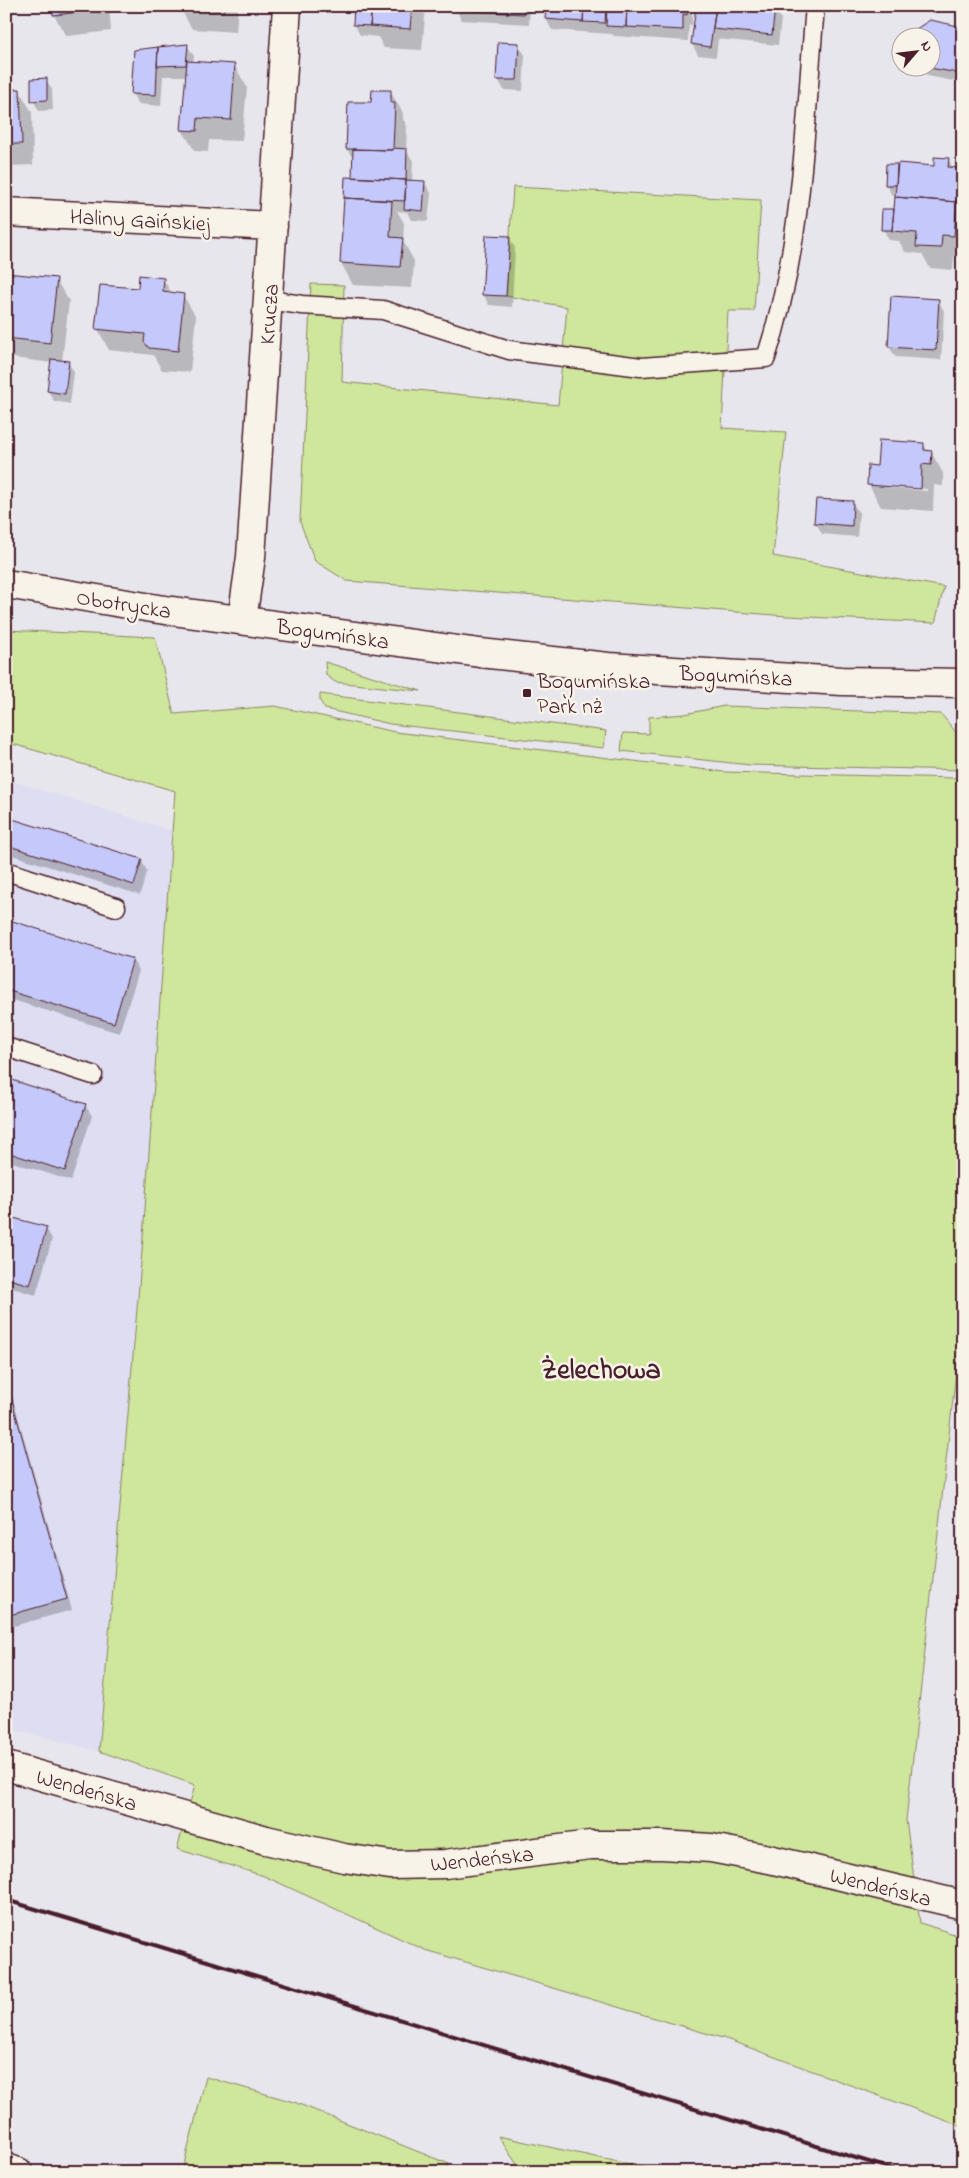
<svg xmlns="http://www.w3.org/2000/svg" width="969" height="2178" viewBox="0 0 969 2178" font-family="'Indie Flower',sans-serif">
  <style>
    .built { fill: #deddf1 }
    .green { fill: #cee79c; stroke: #8c8364 }
    .shadow { fill: #0003; fill-rule: evenodd }
    .building { fill: #c5c8fa; stroke: #4a1f2b }
    .lines { fill: none; stroke-linecap: round; stroke-linejoin: round }
    .lane-casing { stroke: #4a1f2b; stroke-width: 21 }
    .street-casing { stroke: #4a1f2b; stroke-width: 31 }
    .secondary-casing { stroke: #4a1f2b; stroke-width: 31 }
    .lane { stroke: #f7f3e8; stroke-width: 18 }
    .street { stroke: #f7f3e8; stroke-width: 28 }
    .secondary { stroke: #f7f3e8; stroke-width: 28 }
    .rail { stroke: #4a1f2b; stroke-width: 4 }
    .poi-dot { fill: #4a1f2b; stroke: #f7f3e8; stroke-width: 2 }
    .labels { text-anchor: middle; stroke-width: 5; stroke-linejoin: round; paint-order: stroke }
    .street-label { font-size: 22px; fill: #4a1f2b; stroke: #f7f3e8 }
    .poi-label { font-size: 22px; fill: #4a1f2b; stroke: #f7f3e8; text-anchor: start }
    .district-label { font-size: 28px; font-weight: bold; fill: #4a1f2b; stroke: #f7f3e8 }
  </style>
  <rect width="100%" height="100%" fill="#e8e6ed"/>
  <filter id="ink" filterUnits="userSpaceOnUse"><feTurbulence type="fractalNoise" baseFrequency=".02" numOctaves="2"/><feDisplacementMap in="SourceGraphic" scale="10" xChannelSelector="R" yChannelSelector="G"/><feConvolveMatrix kernelMatrix="1 2 1 2 8 2 1 2 1" color-interpolation-filters="sRGB"/></filter>
  <g filter="url(#ink)">
    <!-- built -->
    <path class="built" d="M6,779l167,52 -31,420 -43,500 -93,-23z"/>
    <!-- green -->
    <path class="green" d="M513,187l248,13 -7,111h-26l-6,117 64,4 -13,124 171,31 -9,36 -148,-7 -440,-35 -32,-20 -15,-39 11,-238 33,1 -2,97 216,23 9,-98 -61,-11z
      M6,630l149,7 19,77 101,-8 120,26 329,40 233,6 6,-8v539l-57,511 14,103 43,14v190l-234,-87 -304,-90 -161,-74 -87,-27 18,-64 -96,-34 43,-500 33,-460 -169,-49z
      M325,662l96,29 -86,-9 -9,-7z
      M320,694l286,37 -2,17 -214,-24 -65,-15 -5,-8z
      M724,706l217,8 22,27v29l-213,-5 -129,-14 2,-18 26,1v-17l36,-3z
      M206,2077l88,25 155,62 -5,8h-262z
      M498,2136l167,36h-143z"/>
    <!-- shadow -->
    <path class="shadow" d="M6,6l6,40 -6,1z
      M48,6h61l2,25 -44,5z
      M179,6h59l-2,26 -44,-3z
      M356,6h70l-4,44 -38,-2 -6,-11 -18,-2 -6,-11z
      M455,6h75l-1,18 -68,-4z
      M547,6h145v19h-3l-1,16 -74,-5 -2,-2 -60,-4 -6,-11z
      M698,6h70l6,2 7,11 -3,26 -60,-6 -2,18 -18,-2 -6,-11z
      M963,28v55l-35,-7 -5,-8h9v-30z
      M518,44l7,11 -2,36 -19,-1 -6,-11z
      M187,45l7,11 -1,6 41,3 13,22 -5,54 -33,-1 -1,12 -13,-1 -13,-21 5,-54h-24l-2,30 -23,-2 -6,-11 4,-42z
      M46,79l6,11 1,20 -14,1 -6,-11z
      M19,90l13,22 1,53 -26,1 -1,-75z
      M390,91l13,22v6l4,7 -1,24 7,11 -1,20 12,1 7,11 -3,28 -17,-1 -4,-8 -10,-1 7,12 -1,18 11,20 -2,27 -59,-3 -12,-22 5,-65 7,-20 1,-18 -7,-11 25,-45z
      M948,159l6,10h4l5,7v81l-9,-1 -1,14 -23,-2 -8,-14 -17,-2 -6,-11 -10,-1 -6,-11 12,-19 1,-15h-4l-6,-11 2,-19 47,2z
      M509,237l6,11 -3,59 -23,-2 -6,-11z
      M6,274l50,6 13,21 -7,60 6,1 6,10 -4,32 -16,-3 -6,-10 4,-28 -46,-6z
      M163,279l9,15 11,1 13,22 -6,55 -28,-2 -9,-15 -44,-5 -12,-22 42,-39z
      M938,300l6,11 -3,49 -45,-3 -7,-10z
      M924,445l4,7h3l12,21v13l-9,-1 -1,26 -52,-4 -12,-22 9,-18zM888,484l2,2 37,3v2l-39,-3z
      M852,502l7,11 -2,24 -35,-3 -6,-11z
      M6,818l135,42 6,11 -7,24 -134,-42z
      M6,921l127,39 6,11 -20,62 -113,-35z
      M6,1080l79,25 7,11 -21,65 -65,-21z
      M6,1217l40,11 6,11 -16,56 -30,-9z
      M6,1388l7,11 59,211 -66,18z"/>
    <!-- building -->
    <path class="building" d="M52,6h47l1,4 -47,5z
      M178,6h46v5l-46,-3z
      M354,6h18l-2,20 -17,-1z
      M372,6h40l-2,23 -40,-3z
      M454,6h70v8l-70,-4z
      M546,6h38l-1,16 -38,-3z
      M584,6h22l-1,17 -22,-1z
      M607,6h20l-1,21 -20,-1z
      M627,6h60v9l-4,-1v16l-57,-3z
      M696,6h20l-6,41 -19,-3z
      M716,6l59,1 -3,28 -59,-6z
      M930,20l33,7v47l-33,-6 2,-30h-11l-5,-9z
      M498,42l21,1 -2,37h-21z
      M188,44l-2,21 -29,1 1,-19z
      M158,47l-2,48 -25,-1 3,-44z
      M187,61l48,3 -4,56 -33,-2 -1,13 -16,-1z
      M47,78v22l-16,1v-22z
      M6,89h14l2,55h-16z
      M372,90h19v13h4l-2,47 -47,-1 2,-47h23z
      M393,148l14,1 -1,31 -54,-3 1,-28 40,1z
      M934,157l15,1 -1,9 11,1 -2,34 -62,-5 3,-34 36,3z
      M886,164h11l-1,21h-11z
      M345,177l61,3 -1,21 -61,-3z
      M406,180l19,1 -2,30 -19,-2z
      M895,197l62,5 -3,34 -12,-1 -1,13 -25,-1 1,-14 -25,-2z
      M344,198l48,3 -2,36 13,1 -3,29 -60,-4z
      M882,209h12l-2,21h-11z
      M486,235l24,1 -4,60 -24,-1z
      M6,273l51,5 -7,65 -44,-5z
      M139,275l25,3 -1,13 21,3 -6,57 -29,-3 -5,-6 1,-8 -50,-5 5,-44 38,3z
      M891,296l48,3 -3,51 -48,-3z
      M51,359l18,2 -4,33 -18,-3z
      M879,440l45,3v7l8,1 -1,14 -9,-1 -1,25 -54,-4 1,-20 9,1z
      M816,499l37,2 -1,25 -38,-3z
      M6,817l136,42 -8,26 -128,-40z
      M6,919l127,40 -19,64 -108,-33z
      M6,1078l80,26 -21,67 -59,-19z
      M6,1216l41,11 -17,58 -24,-7z
      M8,1386l59,213 -61,17v-229z"/>
    <g class="lines">
      <defs>
        <path id="lane" d="M269,300l33,5 81,5 126,40 132,17 125,-9c37,-113 39,-234 49,-352
          M6,871l110,36
          M6,1047l87,28"/>
        <path id="street" d="M6,212l267,14
          M242,620l9,-63 36,-551
          M6,1766l260,74 78,18 46,7 55,-1 145,-19h72l49,3 58,11 194,46
          M6,2168l12,4"/>
        <path id="secondary" d="M6,584l152,25 322,44 128,14 234,14 121,2"/>
      </defs>
      <!-- lane casing -->
      <use href="#lane" class="lane-casing"/>
      <!-- street casing -->
      <use href="#street" class="street-casing"/>
      <!-- secondary casing -->
      <use href="#secondary" class="secondary-casing"/>
      <!-- lane -->
      <use href="#lane" class="lane"/>
      <!-- street -->
      <use href="#street" class="street"/>
      <!-- secondary -->
      <use href="#secondary" class="secondary"/>
      <!-- rail -->
      <path class="rail" d="M6,1900l896,272"/>
    </g>
  </g>
  <!-- markers -->
  <rect class="poi-dot" x="522" y="688" width="10" height="10" rx="2.5"/>
  <g class="labels">
    <!-- street labels -->
    <g class="street-label">
      <text transform="translate(140 219) rotate(3)" y="8">Haliny Gaińskiej</text>
      <text transform="translate(268 314) rotate(-86)" y="8">Krucza</text>
      <text transform="translate(124 603) rotate(9)" y="8">Obotrycka</text>
      <text transform="translate(333 633) rotate(8)" y="8">Bogumińska</text>
      <text transform="translate(736 675) rotate(3)" y="8">Bogumińska</text>
      <text transform="translate(87 1789) rotate(16)" y="8">Wendeńska</text>
      <text transform="translate(482 1858) rotate(-6)" y="8">Wendeńska</text>
      <text transform="translate(881 1886) rotate(14)" y="8">Wendeńska</text>
    </g>
    <!-- poi labels -->
    <g class="poi-label">
      <text x="537" y="688">Bogumińska<tspan x="537" dy="25">Park nż</tspan></text>
    </g>
    <!-- district labels -->
    <g class="district-label">
      <text x="601" y="1378">Żelechowa</text>
    </g>
  </g>
  <!-- margin -->
  <rect width="969" height="2178" fill="none" stroke="#f7f3e8" stroke-width="25"/>
  <rect x="12" y="12" width="944" height="2153" fill="none" stroke="#4a1f2b" stroke-width="2" filter="url(#ink)"/>
  <!-- north arrow -->
  <g transform="translate(916 52) rotate(62)"><circle r="24" fill="#f7f3e8" stroke="#b29e9c"/>
  <path d="M0-4L9 19L0 12L-9 19Z" fill="#4a1f2b"/>
  <text y="-8" font-size="14" font-weight="bold" text-anchor="middle" fill="#4a1f2b">N</text>
  </g>
</svg>
